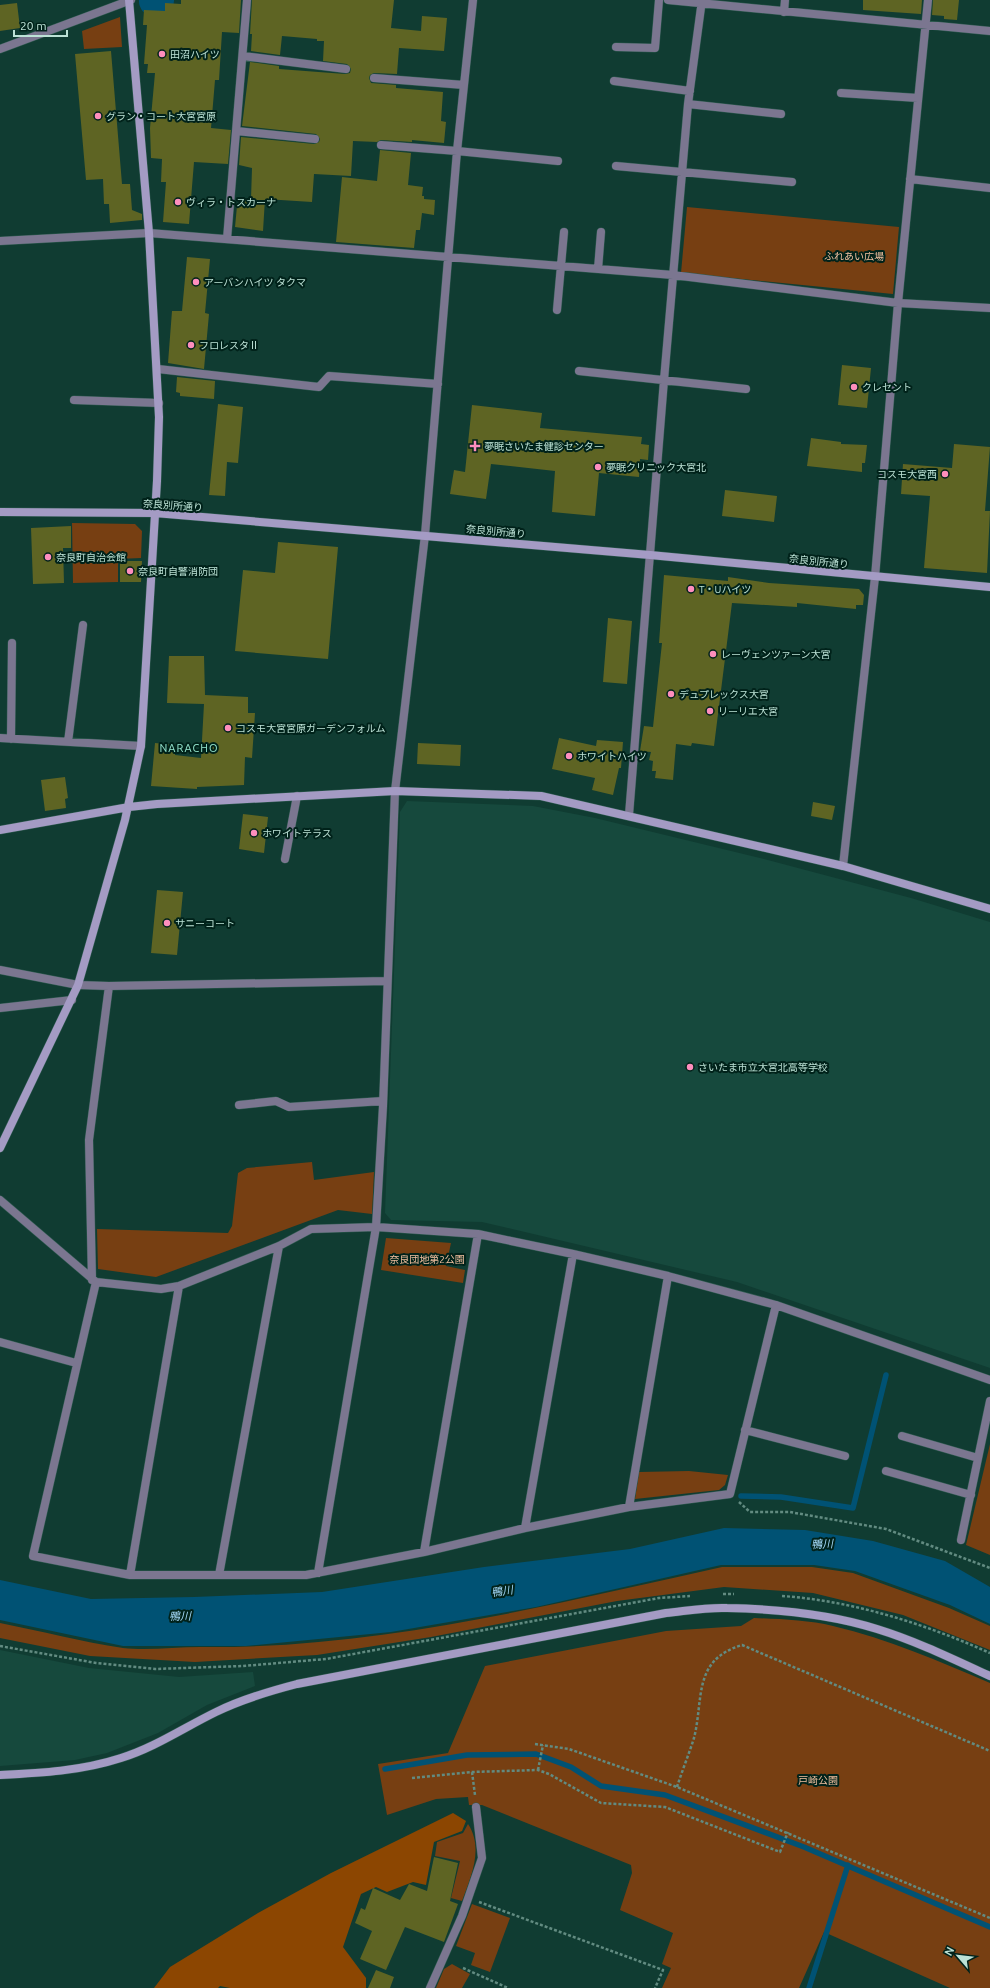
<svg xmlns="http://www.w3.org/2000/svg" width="990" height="1988" viewBox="0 0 990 1988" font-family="Ubuntu,'Noto Sans JP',sans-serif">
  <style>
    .built { fill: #16493d }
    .green { fill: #773f12 }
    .forest { fill: #8c4601 }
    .water { fill: #005274 }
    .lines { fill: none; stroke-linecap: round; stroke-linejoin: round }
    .stream { stroke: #005274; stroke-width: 5.5 }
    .river { stroke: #005274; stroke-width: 32 }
    .building { fill: #5e6423 }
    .street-casing { stroke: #2f5a50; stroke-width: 9 }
    .secondary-casing { stroke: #2f5a50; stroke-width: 9 }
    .path { stroke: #628b81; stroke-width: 2.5; stroke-dasharray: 3 2; stroke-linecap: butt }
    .street { stroke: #7b7690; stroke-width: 8 }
    .secondary { stroke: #a49bc4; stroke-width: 8 }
    .poi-dot { fill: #fe8ebd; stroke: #00221a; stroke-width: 1.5 }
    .labels { text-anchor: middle; stroke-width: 4; stroke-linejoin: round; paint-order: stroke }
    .poi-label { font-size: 10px; fill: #bce2d6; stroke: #00221a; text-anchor: start }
    .park-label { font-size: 10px; fill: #f1c0a0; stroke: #00221a }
    .street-label { font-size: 10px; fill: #bce2d6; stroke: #00221a }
    .neighbourhood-label { font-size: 11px; letter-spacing: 1px; fill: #98e9d2; stroke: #00221a }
    .water-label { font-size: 11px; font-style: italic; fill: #a4d9f9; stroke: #00221a }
  </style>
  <rect width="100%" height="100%" fill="#103c32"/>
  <!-- built -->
  <path class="built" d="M407,801l126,5 62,12 169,41 147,39 79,24v446l-253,-86 -255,-60 -91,-2 -6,-7 15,-401z
    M0,1650l89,18 90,9 74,-5 2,14 -48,19 -49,28 -51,20 -32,7 -75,6z"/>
  <!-- green -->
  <path class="green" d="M120,17l2,30 -38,2 -2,-18z
    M687,207l212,20 -6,67 -212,-21z
    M72,523l63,1 7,7 -1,27 -23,1v23l-45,1z
    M312,1162l2,18 60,-8 -2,42 -34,-4 -182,67 -58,-8 -1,-40 131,4 4,-7 6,-53 9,-5z
    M386,1238l65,5 -5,23 19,4 -2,13 -82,-13z
    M990,1444v111l-24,-10z
    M689,1471l39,4 -3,10 -6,5 -84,9 4,-27z
    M722,1567h90l41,6 96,35 41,18v24l-87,-35 -90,-22 -89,-6 -107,14 -186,36 -114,18 -122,7 -105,-6 -90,-18v-15c41,8 82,19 123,25 24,3 52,-1 77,-1 177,2 350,-42 522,-80z
    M754,1618c26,1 54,2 79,8 55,13 106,35 157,57v305h-40l-126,-56 -25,56h-137l9,-20 -9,-4 11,-31 -53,-23 12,-37 -1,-8 -149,-60h-13l-1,-8 -32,2 -49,16 -9,-51 70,-11 37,-87 181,-35 75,-5z
    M468,1824c16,24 3,53 -6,77l-11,-3 9,-37 -25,-5 2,-14 26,-9z
    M472,1904l38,14 -20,54 -19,-7 4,-12 -19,-7z
    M452,1964l18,10 -8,14h-26l8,-19z"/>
  <!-- forest -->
  <path class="forest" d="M453,1813l13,8 -4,10 -28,11 -8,43 -13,-3 -26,10 -11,-5 -15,7 -18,53 23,31v10h-136l-10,-2 -2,2h-64l16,-21 88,-54 73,-40z"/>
  <!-- water -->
  <path class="water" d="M724,1528l81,2 68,11 72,20 45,26v37l-40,-19 -95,-34 -41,-6h-93l-185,42 -145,25 -145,14h-123l-123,-26v-40l91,19 103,-2 128,-5 162,-25 146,-18z"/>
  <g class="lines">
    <!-- stream -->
    <path class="stream" d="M741,1496l40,1 72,11 33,-133
      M385,1769l82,-14 69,-1 35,13 30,19 64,9 139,52 186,80
      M809,1988l39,-123"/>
    <!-- river -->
    <path class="river" d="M155,1l3,-1"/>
  </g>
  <!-- building -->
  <path class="building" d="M181,0h60l-2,33 -17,-1 -3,48h-4l-4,48 20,2 -3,34 -34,-2 -5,62 -26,-2 3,-40h-5l1,-23 -11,-1 -1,-30 5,-55h-8l1,-9h-4l3,-39h-4l1,-15 21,1v-8l16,1z
    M252,0h142l-3,28 30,3 1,-15 25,2 -3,33 -45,-3 -2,26 -23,-1 -4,2 -1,3 2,5 25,2v3l47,4 -2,29 5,1 -2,21 -32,-3v2l-31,-2 -4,2 -24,-1 -2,35 -37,-2 -2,28 -47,-3 -2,32 -28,-4 2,-21h2l1,-7h11l1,-31 -13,-3 2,-28 73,7 5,-2 1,-3 -4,-5 -74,-8 8,-64 29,4v3l66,5 5,-1 1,-4 -4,-5 -24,-3 1,-20h-7v-2l-35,-3 -2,19 -29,-4 1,-17h-2z
    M863,0h59l-1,14 -58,-4z
    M933,0h26l-2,20 -13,-1v-3l-12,-1z
    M17,3l3,25 -20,3v-26z
    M111,51l11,133h8l2,26 10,4v6l-32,3 -1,-19h-5l-1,-25 -17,1 -11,-126z
    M380,150l31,3 -3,32 15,2 -1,9h2v3l11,1 -1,15 -12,-2 -2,17h-4l-2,18 -78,-6 6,-65 35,4z
    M187,257l23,2 -5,54 4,1 -5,55 -36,-6 4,-52h10z
    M842,365l29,3 -4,40 -29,-3z
    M177,377l38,4 -1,18 -34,-3v-3l-4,-1z
    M218,404l25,3 -5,56 -11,-1 -2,34 -16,-1z
    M472,405l70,8 -2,15 102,9 -1,7 8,1 -1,15 -8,-1 -1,18 -40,-4 -4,43 -43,-4 3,-41 -64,-7 -5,35 -36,-5 4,-24 11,2z
    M811,438l30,4v2l26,1 -2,18h-3v9l-55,-6z
    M954,444l36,3 -5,64h5l-3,62 -63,-5 6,-72 -29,-2 2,-30 49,4z
    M725,490l52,6 -3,26 -52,-6z
    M71,526v22h-8l1,35 -31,1 -2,-56z
    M278,542l60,5 -10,112 -93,-8 8,-81 32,3z
    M120,561h22l-1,21h-21z
    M664,575l64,6v-4l41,6 90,6 5,6 -1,10h-7v4l-59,-6v4l-65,-4 -18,143 -22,-3 -1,3 -15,-2 -3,36 -18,-2 1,-7h-4l1,-10 -4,-1 2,-8 -11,-1 4,-25 9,1 9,-84h-3z
    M608,618l24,3 -5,63 -24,-2z
    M169,656h35l1,39 43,2v16h7l-3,45 -7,-1 -1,28 -47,2v2l-46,-3 4,-43 20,2v10l26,3 3,-54 -37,-1z
    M559,738l37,8 1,-6 26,2 -2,26h-2l-6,27 -21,-5 3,-12 -43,-9z
    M418,743l43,2 -1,21 -43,-2z
    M65,777l3,21 -3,1 1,9 -21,3 -4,-31z
    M813,802l22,4 -3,14 -21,-4z
    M243,814l25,3 -4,36 -25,-4z
    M157,890l26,2 -6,63 -26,-2z
    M434,1857l24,6 -8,38 8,3 -14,38 -39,-15 -19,43 -26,-11 12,-28 -17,-8 6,-15 4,2 8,-22 27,12 9,-16 18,7z
    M376,1970l18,7 -4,11h-22z"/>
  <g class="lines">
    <defs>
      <path id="street" d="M668,0l322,31
        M784,12l1,-12
        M616,47l39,1 4,-48
        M0,49l131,-49
        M243,56l103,13
        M374,78l90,7
        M614,81l76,10
        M841,93l77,5
        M688,104l93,10
        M236,131l79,8
        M381,145l76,6 101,10
        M616,166l176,16
        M910,179l80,9
        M227,239l20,-239
        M0,241l149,-8 524,42 225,28 92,5
        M598,269l3,-37
        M557,310l7,-78
        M158,369l161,18 10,-11 109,8
        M579,371l167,18
        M74,400l85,3
        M0,738l141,8
        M11,739l1,-96
        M68,742l15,-117
        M629,815l35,-435 24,-276 14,-104
        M285,859l12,-63
        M843,866l32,-289 23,-274 30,-303
        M0,970l78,15 31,1 278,-5
        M0,1008l72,-8
        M239,1105l37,-4 13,6 94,-6
        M0,1200l96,82 65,7 18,-3 100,-40 32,-17 65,-2 102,7 95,20 95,22 108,29 214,75
        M92,1280l-3,-140 20,-154
        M96,1282l-63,274 97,19h176l118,-23 101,-24 104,-21 101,-13 46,-189
        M0,1342l76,21
        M745,1430l100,26
        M902,1436l76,22
        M886,1471l85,24
        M629,1507l39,-231
        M525,1528l48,-274
        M961,1540l29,-139
        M424,1552l54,-318
        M318,1573l58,-346 7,-121 12,-315 30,-256 32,-384 16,-151
        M130,1575l49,-289
        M219,1575l60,-329
        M430,1988l32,-72 20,-58 -6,-51"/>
      <path id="secondary" d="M0,512l155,1 495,42 340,32
        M0,830l129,-23 28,-3 238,-13 146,5 302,70 147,43
        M0,1148l78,-163 47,-165 16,-74 16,-265 2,-64 -10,-184 -20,-233
        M0,1775c41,-2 81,-4 121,-17 33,-10 64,-31 95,-46 26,-13 54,-21 81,-28l369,-71c20,-2 41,-6 61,-5 49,1 103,6 150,21 39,12 76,30 113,47"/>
    </defs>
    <!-- street casing -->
    <use href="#street" class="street-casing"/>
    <!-- secondary casing -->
    <use href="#secondary" class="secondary-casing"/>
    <!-- path -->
    <path class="path" d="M739,1502l11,10h40l96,17 104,39
      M723,1594h11
      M782,1596c72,5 143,28 208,57
      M0,1646l96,17 59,6 88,-3 83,-7 333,-61 31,-2
      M535,1744l34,5 108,38 313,131
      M538,1770l5,-25
      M472,1772l3,23
      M412,1778l60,-6 66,-2 11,4 52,29 64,4 115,45 8,-20
      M677,1787c5,-16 12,-33 17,-49 10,-39 -2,-78 48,-93l248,106
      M479,1902l184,68 -8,18
      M463,1968l45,20"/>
    <!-- street -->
    <use href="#street" class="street"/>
    <!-- secondary -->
    <use href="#secondary" class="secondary"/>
  </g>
  <!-- markers -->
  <g class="poi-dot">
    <circle cx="162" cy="54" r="4"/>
    <circle cx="98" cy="116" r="4"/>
    <circle cx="178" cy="202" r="4"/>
    <circle cx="196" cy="282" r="4"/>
    <circle cx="191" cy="345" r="4"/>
    <circle cx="854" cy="387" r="4"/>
    <path d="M473 440h4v4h4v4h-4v4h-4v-4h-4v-4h4z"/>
    <circle cx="598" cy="467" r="4"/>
    <circle cx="945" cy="474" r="4"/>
    <circle cx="48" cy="557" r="4"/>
    <circle cx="130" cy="571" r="4"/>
    <circle cx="691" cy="589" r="4"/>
    <circle cx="713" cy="654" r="4"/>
    <circle cx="671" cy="694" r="4"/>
    <circle cx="710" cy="711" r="4"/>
    <circle cx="228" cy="728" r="4"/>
    <circle cx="569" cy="756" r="4"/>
    <circle cx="254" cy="833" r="4"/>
    <circle cx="167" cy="923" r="4"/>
    <circle cx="690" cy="1067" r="4"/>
  </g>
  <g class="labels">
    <!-- poi labels -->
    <g class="poi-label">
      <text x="170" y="58">田沼ハイツ</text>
      <text x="106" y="120">グラン・コート大宮宮原</text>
      <text x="186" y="206">ヴィラ・トスカーナ</text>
      <text x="204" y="286">アーバンハイツ タクマ</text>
      <text x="199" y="349">フロレスタⅡ</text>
      <text x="862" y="391">クレセント</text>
      <text x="484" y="450">夢眠さいたま健診センター</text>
      <text x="606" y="471">夢眠クリニック大宮北</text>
      <text x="937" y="478" text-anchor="end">コスモ大宮西</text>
      <text x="56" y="561">奈良町自治会館</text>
      <text x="138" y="575">奈良町自警消防団</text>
      <text x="699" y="593">T・Uハイツ</text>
      <text x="721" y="658">レーヴェンツァーン大宮</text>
      <text x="679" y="698">デュプレックス大宮</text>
      <text x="718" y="715">リーリエ大宮</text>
      <text x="236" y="732">コスモ大宮宮原ガーデンフォルム</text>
      <text x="577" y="760">ホワイトハイツ</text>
      <text x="262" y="837">ホワイトテラス</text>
      <text x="175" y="927">サニーコート</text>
      <text x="698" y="1071">さいたま市立大宮北高等学校</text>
    </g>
    <!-- park labels -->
    <g class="park-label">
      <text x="854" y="260">ふれあい広場</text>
      <text x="427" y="1263">奈良団地第2公園</text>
      <text x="818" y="1784">戸崎公園</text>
    </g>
    <!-- street labels -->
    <g class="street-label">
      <text transform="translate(173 505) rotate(4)" y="4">奈良別所通り</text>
      <text transform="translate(496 531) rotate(5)" y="4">奈良別所通り</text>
      <text transform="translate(819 561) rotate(6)" y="4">奈良別所通り</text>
    </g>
    <!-- neighbourhood labels -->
    <g class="neighbourhood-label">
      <text x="189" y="752">NARACHO</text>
    </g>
    <!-- water labels -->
    <g class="water-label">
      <text transform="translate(822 1544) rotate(-3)" y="4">鴨川</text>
      <text transform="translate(502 1591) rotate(-8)" y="4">鴨川</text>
      <text transform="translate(180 1616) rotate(-1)" y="4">鴨川</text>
    </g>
  </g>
  <!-- north arrow -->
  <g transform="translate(958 1956) rotate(298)" stroke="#00221a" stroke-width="3" paint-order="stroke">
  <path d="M0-3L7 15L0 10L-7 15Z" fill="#bce2d6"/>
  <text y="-6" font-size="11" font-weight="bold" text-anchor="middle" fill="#bce2d6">N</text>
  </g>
  <!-- scale -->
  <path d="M14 30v6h53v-6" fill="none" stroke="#bce2d6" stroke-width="2"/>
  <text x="20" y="30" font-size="12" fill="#bce2d6" stroke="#00221a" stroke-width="3" paint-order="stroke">20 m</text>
</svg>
